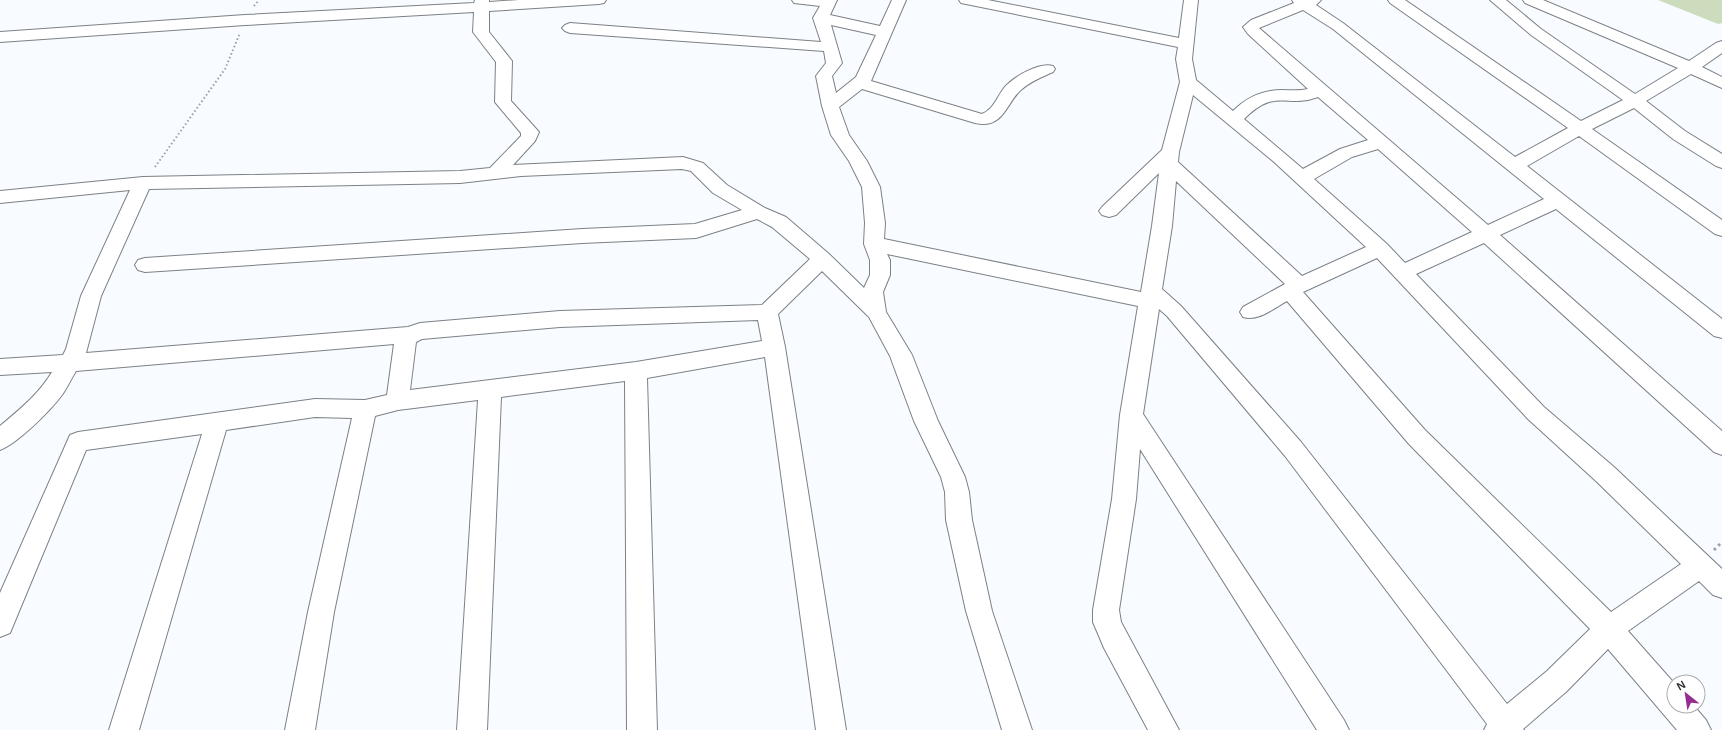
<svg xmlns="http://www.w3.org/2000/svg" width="1722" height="730" viewBox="0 0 1722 730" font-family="Arial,sans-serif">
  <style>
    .green { fill: #cddcbd }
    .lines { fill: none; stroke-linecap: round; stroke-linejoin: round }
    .minor-casing { stroke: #7c8186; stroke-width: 2 }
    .path-far1 { stroke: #9da0a3; stroke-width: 2; stroke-dasharray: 1.5 2.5; stroke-linecap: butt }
    .path { stroke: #9da0a3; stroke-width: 3; stroke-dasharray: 2.5 3.5; stroke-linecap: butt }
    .minor { fill: #fff; fill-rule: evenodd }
  </style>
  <rect width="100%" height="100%" fill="#f8fbff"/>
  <!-- green -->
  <path class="green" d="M1658,0h64v23l-4,1z"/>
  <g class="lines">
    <defs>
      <path id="minor" d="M475,0h14v2l30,-2h87l-2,3 -5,1 -110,7v21l23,29 -1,40 28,31 -4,9 -22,24 170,-8 20,6 24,22 38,23 21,9 43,37 35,34 6,-13v-15l-6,-16 1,-21 -3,-36 -13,-26 -18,-26 -9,-29 -6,-30 10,-13 -2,-12 -254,-18 -5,-2 -3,-3 3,-3 5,-2 251,19 -8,-24 7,-12 -26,-3 -2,-3h45l-7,15 50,11 12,-26h14l-35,81 111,33c11,-4 15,-17 22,-26 9,-11 35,-26 49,-22l2,3 -2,3c-11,5 -22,9 -31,17 -16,13 -18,41 -47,34l-113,-34 -23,18 10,28 18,26 13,26 5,36 -1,16 257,53 11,-66 7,-53 -43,42 -7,2 -7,-2 -3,-4 3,-4 60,-57 18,-68 -4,-23 2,-12 -212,-43 -5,-1 -2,-3h29l191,38 5,-38h14l-6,59 4,21 37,31c14,-14 29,-21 49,-21 9,0 17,1 26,-1l-60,-55 -5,-7 8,-7 43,-17 -2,-3h29l-5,5 27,18 172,134 53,-29 -178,-125 -2,-3h17l176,121 42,-21 -92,-65 -41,-35h16l35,29 94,65 43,-26 -153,-65 -2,-3h20l146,61 27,-18 6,-2v12l-20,14 20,10v11l-31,-14 -45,27 39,30 37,23v14l-6,-2 -43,-27 -39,-31 -42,21 130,91v16l-7,-2 -136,-98 -52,30 195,153v19l-8,-2 -158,-127 -56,26 222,196v24l-8,-3 -230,-209 -68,31 128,133 70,60 108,102v29l-9,-3 -14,-14 -71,50 46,52v23h20l12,14 5,10h-34l-69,-81 -41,42 -44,38 1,1h-40l3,-6 -202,-268 -118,-140 -8,-7 -16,105 201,306 5,10h-32l-177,-281 -4,50 -17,111 2,12 58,108h-31l-44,-82 -11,-26v-12l19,-111 8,-84 18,-109 -251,-52 3,6v15l-7,17 3,20 26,43 26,66 27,56 4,15 3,28 20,91 40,119h-30l-36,-119 -20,-91 -1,-28 -4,-15 -27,-56 -24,-65 -21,-39 -47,-46 -44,43 7,33 61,383h-30l-51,-373 -118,21 10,352h-30l-2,-349 -124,16 -14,333h-30l21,-330 -80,10 -23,6 -41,196 -19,118h-30l23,-118 44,-194 -37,-1 -89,13 -87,300h-30l93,-296 -116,16 -76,183 -10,4v-44l70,-158 8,-3 237,-33 50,1 22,-5 7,-51 -318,27c-5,8 -9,17 -14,24 -11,15 -45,49 -62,55v-24c19,-16 39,-32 52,-54l-52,3v-16l63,-4 3,-6 15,-53 49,-106 -130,13v-12l143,-14 317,-6 30,-3 31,-32v-3l-26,-31 1,-40 -23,-30 1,-20 -229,13 -245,17v-10l245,-17 229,-12zM1303,10l30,19 211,170 -56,26 -229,-197zM831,25l45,10 -20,42 -20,16 -4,-17 10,-13zM1193,95l80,66 93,86 -64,29 -124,-114 1,-10zM1318,97l50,43 -28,9 -37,20 -59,-50c32,-32 42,-10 74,-22zM1378,149l94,83 -67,31 -18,-19 -73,-65 38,-22zM682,169l9,2 22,22 29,17 -47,14 -113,5 -437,29 -7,2 -3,5 3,5 7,2 437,-29 114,-5 61,-19 15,8 38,32 -48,46 -202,6 -140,12 -12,4 -322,26 15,-57 48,-107 311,-6 61,-7zM1176,181l109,103 -42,23 -3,5 3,5c15,5 31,-9 44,-16l122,143 181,185 -43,42 -40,33 -206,-262 -120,-136 -19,-17 10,-63zM1377,258l151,161 68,62 85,83 -70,48 -186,-182 -122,-138zM758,320l4,21 -126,21 -226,28 6,-48 6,-3 138,-12z"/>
    </defs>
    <!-- minor casing -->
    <use href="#minor" class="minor-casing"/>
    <!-- path-far1 -->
    <path class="path-far1" d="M254,6l5,-6
      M155,167l70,-98 15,-36"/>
    <!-- path -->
    <path class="path" d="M1714,550l8,-8"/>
    <!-- minor -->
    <use href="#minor" class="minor"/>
  </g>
  <!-- north arrow -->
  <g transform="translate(1686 694) rotate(330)"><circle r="19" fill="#ffffff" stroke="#abacad"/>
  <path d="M0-3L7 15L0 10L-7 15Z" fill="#962d90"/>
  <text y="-6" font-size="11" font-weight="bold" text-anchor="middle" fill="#2e3032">N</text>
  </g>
</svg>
